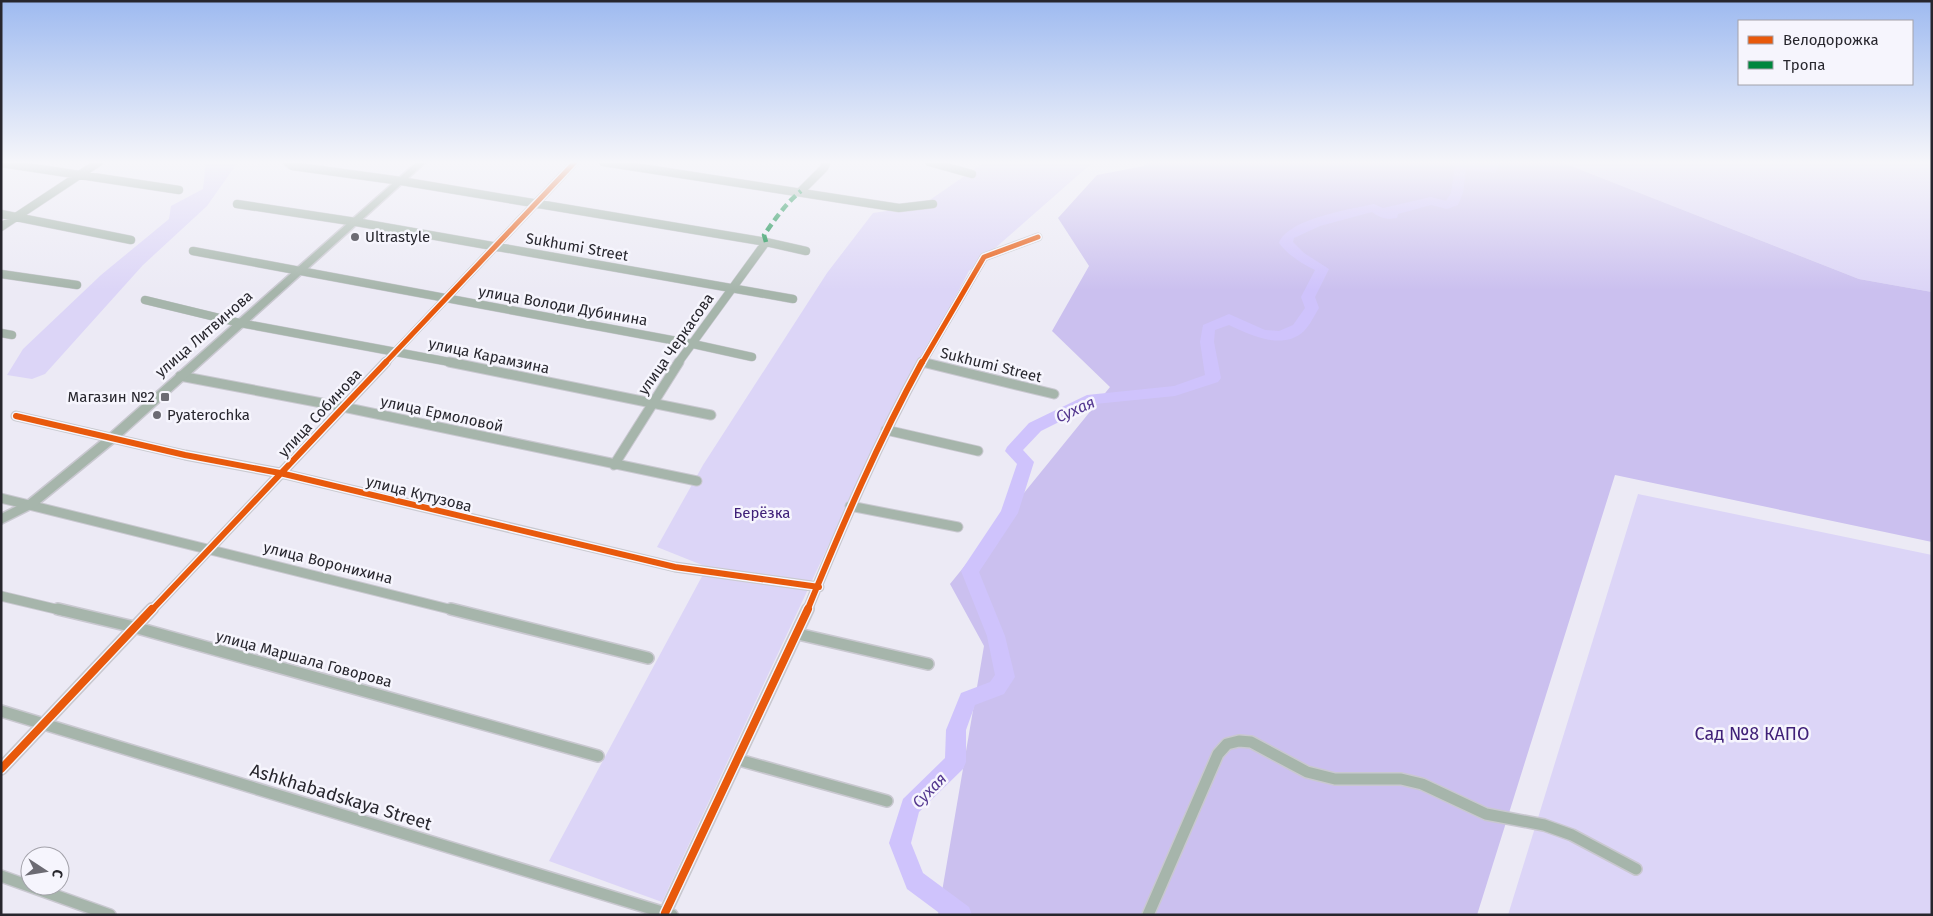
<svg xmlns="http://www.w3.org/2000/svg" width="1933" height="916" viewBox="0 0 1933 916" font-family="'Fira Sans',sans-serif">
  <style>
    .green { fill: #dcd5f7 }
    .forest { fill: #cbc0ef }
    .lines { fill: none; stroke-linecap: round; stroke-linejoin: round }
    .river { fill: #cfc3fc; fill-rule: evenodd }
    .minor-far2-casing { stroke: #c9c8d0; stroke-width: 9 }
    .minor-far1-casing { stroke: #c9c8d0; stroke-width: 11 }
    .minor-casing { stroke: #c9c8d0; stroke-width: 14 }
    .tertiary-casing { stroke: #c9c8d0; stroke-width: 3 }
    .minor-far2 { stroke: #a6b5ab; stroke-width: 8 }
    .minor-far1 { stroke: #a6b5ab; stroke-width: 9 }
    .minor { stroke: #a6b5ab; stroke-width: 11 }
    .tertiary { fill: #a6b5ab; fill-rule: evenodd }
    .quiet { stroke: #00873e; stroke-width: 4.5; stroke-dasharray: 8 4.5; stroke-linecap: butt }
    .cycleway-far2-casing { stroke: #f6f5fd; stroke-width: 8 }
    .cycleway-far1-casing { stroke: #f6f5fd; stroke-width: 9 }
    .cycleway-casing { stroke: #f6f5fd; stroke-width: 11 }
    .cycleway-far2 { stroke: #e8590c; stroke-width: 5 }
    .cycleway-far1 { stroke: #e8590c; stroke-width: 6 }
    .cycleway { stroke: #e8590c; stroke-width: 8 }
    .poi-dot { fill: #6c6b73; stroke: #f6f5fd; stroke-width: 2 }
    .labels { text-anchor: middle; stroke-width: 5; stroke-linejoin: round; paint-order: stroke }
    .poi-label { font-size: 15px; fill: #27262d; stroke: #f6f5fd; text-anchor: start }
    .street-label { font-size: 15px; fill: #27262d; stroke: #f6f5fd }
    .park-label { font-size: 15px; fill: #402178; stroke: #f6f5fd }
    .water-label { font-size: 16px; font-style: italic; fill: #53378f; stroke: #f6f5fd }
    .near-park-label { font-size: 18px; fill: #402178; stroke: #f6f5fd }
    .near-street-label { font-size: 18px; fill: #27262d; stroke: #f6f5fd }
  </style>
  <rect width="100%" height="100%" fill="#eceaf5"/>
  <!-- green -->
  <path class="green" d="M206,162h32l-31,44 -64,59 -98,109 -13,5 -25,-4 16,-26 78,-74 68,-56 2,-13 32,-17z
    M985,162h108l-124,109 -110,209 -197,422 -113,-41 158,-294 -50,-20 46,-82 124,-192 46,-60 48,-7z
    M1561,162h371v130l-73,-13z
    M1638,494l294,61v360h-424z"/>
  <!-- forest -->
  <path class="forest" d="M1148,162h413l298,117 73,13v250l-317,-67 -138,440h-539l46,-269 -34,-62 160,-197 -58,-56 37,-65 -31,-48 39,-43 47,-9z"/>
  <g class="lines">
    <!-- river -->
    <path class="river" d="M1461,162l26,4 -2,-4h12l2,4 -4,7 -29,-3 -3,23 -5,12 -11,4 -16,-4 -33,9 -1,4c-11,2 -17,0 -25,-6l-52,14 -26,12 -1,4 11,11 25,16 -14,28 4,11c-5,8 -9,17 -15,23 -21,20 -54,4 -75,-6l-14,5 -1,12 7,36 -3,4 -43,14 -80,8 -54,27 -18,19 11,12 -16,51 -39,59 26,64 10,41 -11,17 -29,11 -9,25v32l-3,7 -44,43 -8,31 12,30 46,34 3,8h-30l-35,-26 -18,-46 14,-44 42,-41 1,-28 15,-37 29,-11 5,-7 -8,-39 -26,-65 40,-60 16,-47 -12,-13 2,-4 22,-24 58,-28 87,-9 31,-11 -5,-33 3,-17 26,-11 36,16 14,1 14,-6 12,-17 -4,-11 14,-27c-14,-7 -26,-14 -36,-27 8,-24 72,-34 95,-39l9,4 48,-11 15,4 5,-8 4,-27z"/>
    <defs>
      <path id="minor-far2" d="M287,162l5,4 109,15 365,61 40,9
        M603,162l296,46 34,-4
        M929,162l43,12
        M1,163l178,27
        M801,191l23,-23 3,-6
        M237,204l119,18 437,77
        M1,214l130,26
        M1,227l98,-65
        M193,251l500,93 59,13
        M1,274l76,11
        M145,300l95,23 215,40
        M1,333l11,2
        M922,362l4,1
        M385,363l190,-201
        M678,363l88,-121
        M922,363l62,-106 54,-20"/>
      <path id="minor-far1" d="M449,362l262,53
        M922,362l132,32
        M180,376l163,31 354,74
        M16,416l169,39 95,18 395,94 144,20
        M886,430l92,21
        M614,465l65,-103
        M1,498l456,113
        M850,506l108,21
        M1,596l63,15
        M151,611l235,-249
        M807,611c35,-85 71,-169 115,-249"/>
      <path id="minor" d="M58,609l76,18 464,129
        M451,609l197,49
        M798,634l130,30
        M1,711l671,204
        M739,760l148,41
        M1,769l151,-160
        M1,876l109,39
        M665,913l143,-304
        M1148,915l70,-161 9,-10 12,-3 12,1 56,30 28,7h66l21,5 64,30 58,11 28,10 64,34"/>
      <path id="tertiary" d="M417,162h9l-310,279 -81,66 -34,17v-10l26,-13 81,-66z"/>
    </defs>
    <!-- minor-far2 casing -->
    <use href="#minor-far2" class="minor-far2-casing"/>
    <!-- minor-far1 casing -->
    <use href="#minor-far1" class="minor-far1-casing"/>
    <!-- minor casing -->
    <use href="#minor" class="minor-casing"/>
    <!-- tertiary casing -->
    <use href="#tertiary" class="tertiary-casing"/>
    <!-- minor-far2 -->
    <use href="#minor-far2" class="minor-far2"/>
    <!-- minor-far1 -->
    <use href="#minor-far1" class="minor-far1"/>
    <!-- minor -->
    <use href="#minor" class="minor"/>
    <!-- tertiary -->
    <use href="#tertiary" class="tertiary"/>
    <!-- quiet -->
    <path class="quiet" d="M766,242l-2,-7c11,-16 22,-32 37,-44"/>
    <defs>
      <path id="cycleway-far2" d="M385,363l190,-201
        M922,363l62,-106 54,-20"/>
      <path id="cycleway-far1" d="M16,416l169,39 95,18 395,94 144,20
        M151,611l235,-249
        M807,611c35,-85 71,-169 115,-249"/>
      <path id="cycleway" d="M1,769l151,-160
        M665,913l143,-304"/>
    </defs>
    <!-- cycleway-far2 casing -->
    <use href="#cycleway-far2" class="cycleway-far2-casing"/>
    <!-- cycleway-far1 casing -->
    <use href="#cycleway-far1" class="cycleway-far1-casing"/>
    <!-- cycleway casing -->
    <use href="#cycleway" class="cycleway-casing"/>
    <!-- cycleway-far2 -->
    <use href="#cycleway-far2" class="cycleway-far2"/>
    <!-- cycleway-far1 -->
    <use href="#cycleway-far1" class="cycleway-far1"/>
    <!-- cycleway -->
    <use href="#cycleway" class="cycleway"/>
  </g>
  <!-- sky -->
  <linearGradient id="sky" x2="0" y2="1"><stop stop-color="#9ebaf0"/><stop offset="0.56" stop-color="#f6f6fa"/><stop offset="1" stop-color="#f6f6fa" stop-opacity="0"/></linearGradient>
  <rect width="1933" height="290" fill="url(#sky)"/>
  <!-- markers -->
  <g class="poi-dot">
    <circle cx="355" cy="237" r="5"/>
    <rect x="160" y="392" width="10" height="10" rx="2.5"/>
    <circle cx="157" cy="415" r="5"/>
  </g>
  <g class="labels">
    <!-- poi labels -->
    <g class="poi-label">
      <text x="365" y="242">Ultrastyle</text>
      <text x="155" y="402" text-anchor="end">Магазин №2</text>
      <text x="167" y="420">Pyaterochka</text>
    </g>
    <!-- street labels -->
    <g class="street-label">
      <text transform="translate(577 247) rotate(10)" y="5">Sukhumi Street</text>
      <text transform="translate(563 306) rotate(10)" y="5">улица Володи Дубинина</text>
      <text transform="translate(204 334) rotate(-41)" y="5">улица Литвинова</text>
      <text transform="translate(676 344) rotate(-55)" y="5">улица Черкасова</text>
      <text transform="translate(489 356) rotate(12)" y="5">улица Карамзина</text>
      <text transform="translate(991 365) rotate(14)" y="5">Sukhumi Street</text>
      <text transform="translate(320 413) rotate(-47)" y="5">улица Собинова</text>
      <text transform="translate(442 414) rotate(12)" y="5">улица Ермоловой</text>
      <text transform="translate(419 494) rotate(14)" y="5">улица Кутузова</text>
      <text transform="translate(328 563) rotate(14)" y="5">улица Воронихина</text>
      <text transform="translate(304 659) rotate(15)" y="5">улица Маршала Говорова</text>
    </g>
    <!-- park labels -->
    <g class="park-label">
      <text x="762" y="518">Берёзка</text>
    </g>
    <!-- water labels -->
    <g class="water-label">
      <text transform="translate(1075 409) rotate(-24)" y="6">Сухая</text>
      <text transform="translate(929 790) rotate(-46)" y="6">Сухая</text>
    </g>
    <!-- near-park labels -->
    <g class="near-park-label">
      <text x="1752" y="740">Сад №8 КАПО</text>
    </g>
    <!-- near-street labels -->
    <g class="near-street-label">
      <text transform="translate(341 797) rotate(17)" y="6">Ashkhabadskaya Street</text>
    </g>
  </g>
  <!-- border -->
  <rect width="1933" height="916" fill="none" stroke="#27262d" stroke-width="5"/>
  <!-- legend -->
  <rect x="1738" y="20" width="175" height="65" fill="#f6f5fd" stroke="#a3a2aa"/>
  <rect x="1748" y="36" width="25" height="8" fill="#e8590c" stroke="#a3a2aa"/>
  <text x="1783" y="45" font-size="15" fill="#27262d">Велодорожка</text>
  <rect x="1748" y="61" width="25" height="8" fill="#00873e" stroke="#a3a2aa"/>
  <text x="1783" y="70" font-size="15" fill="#27262d">Тропа</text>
  <!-- north arrow -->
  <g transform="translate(45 871) rotate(102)"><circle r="24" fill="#f6f5fd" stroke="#a3a2aa"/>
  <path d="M0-4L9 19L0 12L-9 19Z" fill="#6c6b73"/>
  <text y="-8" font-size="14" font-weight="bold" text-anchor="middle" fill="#27262d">С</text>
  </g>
</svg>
